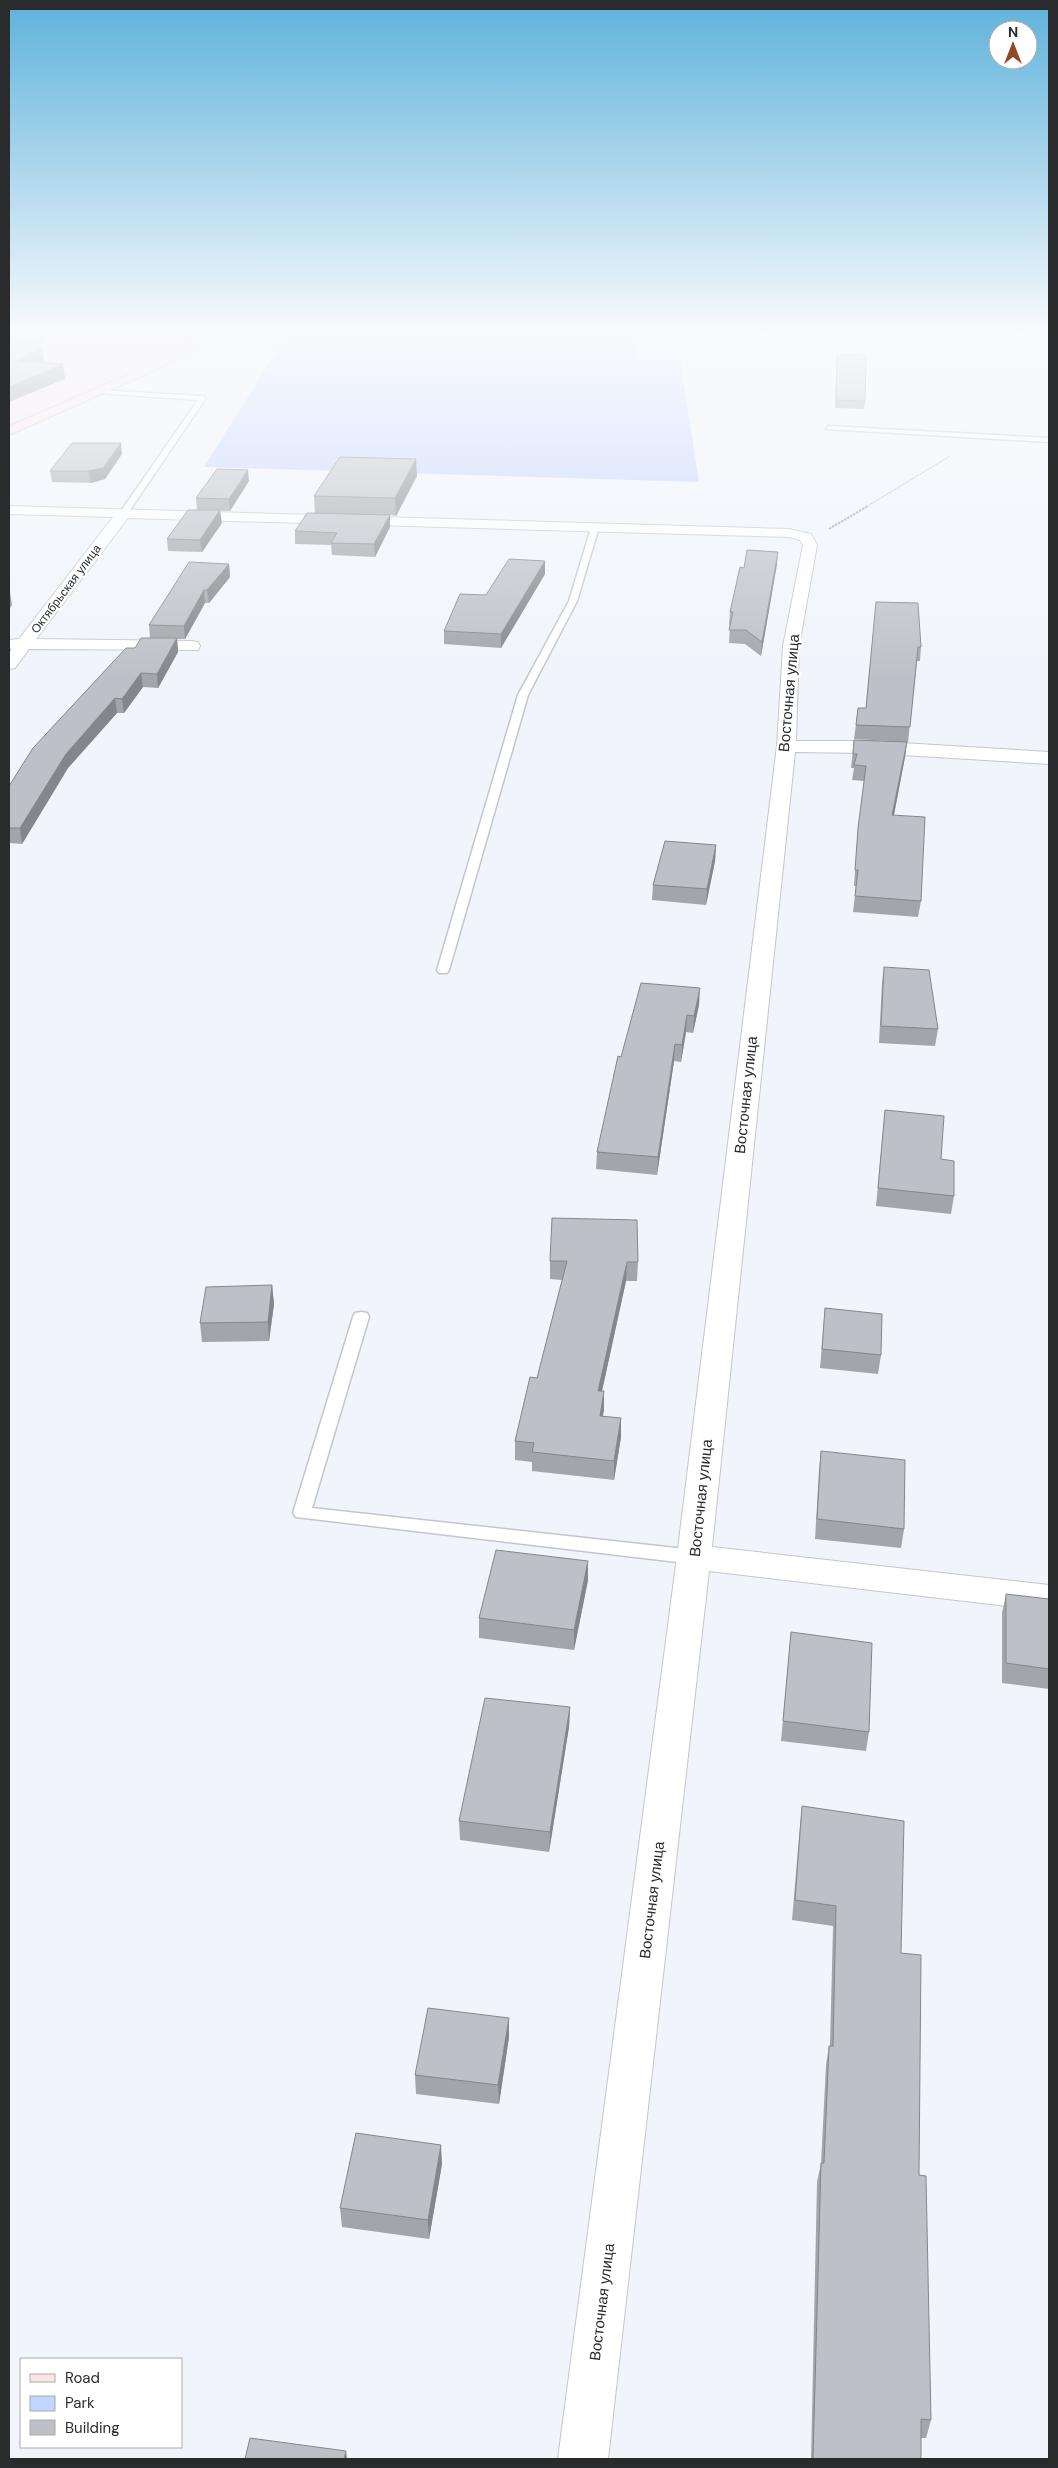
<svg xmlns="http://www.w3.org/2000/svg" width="1058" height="2468" viewBox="0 0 1058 2468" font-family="'DM Sans',sans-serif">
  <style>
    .industrial { fill: #f6e4f5 }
    .green { fill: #c1d5fe }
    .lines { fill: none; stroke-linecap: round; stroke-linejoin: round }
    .service-casing { stroke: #c3c6cc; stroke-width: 3 }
    .minor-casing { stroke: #c3c6cc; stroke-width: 2 }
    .secondary-casing { stroke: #c3c6cc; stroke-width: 2 }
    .path-far1 { stroke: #9b9da2; stroke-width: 1; stroke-dasharray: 2 1; stroke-linecap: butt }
    .path { stroke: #9b9da2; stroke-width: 2; stroke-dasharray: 2.5 1; stroke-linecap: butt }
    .service { fill: #fff; fill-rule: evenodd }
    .minor { fill: #fff; fill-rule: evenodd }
    .secondary { fill: #fee3e4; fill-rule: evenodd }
    .wall { fill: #a3a5aa }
    .shaded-wall { fill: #84868b }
    .building { fill: #bdc0c6; stroke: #84868b }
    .labels { text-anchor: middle; stroke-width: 4.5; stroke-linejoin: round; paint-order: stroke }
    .far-street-label { font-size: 12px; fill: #2a2b2d; stroke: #fff }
    .street-label { font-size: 15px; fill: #2a2b2d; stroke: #fff }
  </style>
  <rect width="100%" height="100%" fill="#f1f5fb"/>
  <!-- industrial -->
  <path class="industrial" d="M9,333h188l-69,42 -119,49z"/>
  <!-- green -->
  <path class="green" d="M288,333h346l2,27h44l19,122 -495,-15z"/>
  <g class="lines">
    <defs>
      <path id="service" d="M95,390l108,6 3,2 -80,118h-3l-4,-2 79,-114 -101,-7z
        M828,426l221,12v4l-223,-13z
        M592,525l7,2 -22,74 -49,94 -79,275 -2,3h-8l-2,-3 81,-275 51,-94z
        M361,1312l6,1 2,4 -57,191 382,42 6,2 3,5 -3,5 -6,2 -398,-47 -3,-4 60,-196 2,-4z"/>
      <path id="minor" d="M9,506l780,23 22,5 6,11 -18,101 -3,95h73l180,11v12l-180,-11 -74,-1 -83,795 337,38v26l-340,-40 -101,888h-50l119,-902 100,-811 6,-100 20,-101 -3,-5 -11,-3 -661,-19 -92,121 156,2 6,1 2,4 -2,4 -169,-1 -14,19 -6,1v-16l3,-4 -3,-1v-8l10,-1 94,-122 -104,-3z"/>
      <path id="secondary" d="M201,333h13l-33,23 -34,18 -138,61v-9l130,-56z"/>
    </defs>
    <!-- service casing -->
    <use href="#service" class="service-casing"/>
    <!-- minor casing -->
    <use href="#minor" class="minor-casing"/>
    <!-- secondary casing -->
    <use href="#secondary" class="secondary-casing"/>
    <!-- path-far1 -->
    <path class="path-far1" d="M866,507l84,-51"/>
    <!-- path -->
    <path class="path" d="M829,529l39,-23"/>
    <!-- service -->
    <use href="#service" class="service"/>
    <!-- minor -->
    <use href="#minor" class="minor"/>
    <!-- secondary -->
    <use href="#secondary" class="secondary"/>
  </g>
  <!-- wall -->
  <path class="wall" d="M837,354l28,47 -1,8 -29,-1z
    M122,454l-17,25 -14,4 -39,-1 -2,-11z
    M417,476l-21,40 -6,-1v12l-15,30 -43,-2 -1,-10 -36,-1v-13l20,-18 -1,-17z
    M249,481l-19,30 -33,-1 -1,-12z
    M222,523l-20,29 -34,-1 -1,-12z
    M545,561v13l-44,74 -57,-4v-13l42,-36z
    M229,564l1,13 -21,26h-4l-20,36h-8l1,13 -20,36 -15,-1 -19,26h-7l-49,55 -46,76 -13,-1v-57l126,-138 15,-10 -1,-13z
    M777,564l-16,92 -16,-12 -16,-1 1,-18h-1l1,-13 14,-44z
    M876,602l45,45 -1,14h-3l-9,81 -54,-3 4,-31h8z
    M854,740l53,2 -2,15 -11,58 27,86 -3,16 -65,-5 3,-26h-2l3,-43 7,-62 -12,-1 2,-12h-3z
    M716,845l-1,16 -9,44 -54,-5 1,-15z
    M884,967l54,62 -3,17 -56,-3 3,-60z
    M699,1005l-6,28 -7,-1 -5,30 -7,-1 -17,114 -61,-6 1,-17 24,-95z
    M885,1110l56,49 13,37 -3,18 -75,-8z
    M550,1261l88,1 -1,19h-11l-24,110 2,19 -2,7 19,1v19l-7,43 -82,-9v-9l-17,-2v-19l22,-63 25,-98 -12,-1z
    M272,1285l2,19 -5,37 -67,1 -2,-19z
    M825,1308l56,47 -3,19 -58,-6z
    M821,1451l83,78 -3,19 -86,-9 4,-69z
    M588,1561v19l-14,70 -95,-12v-20z
    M1006,1594l43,5v90l-47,-6v-70z
    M791,1632l78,100 -3,19 -85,-10z
    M570,1707l-1,20 -20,125 -89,-12 -1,-19z
    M802,1806l99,147 18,222 12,245 -5,18h-5v21h-110l6,-277 4,-19 5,-98 3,-19h1l3,-120 -41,-6 8,-94z
    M509,2037l-10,67 -83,-10 -1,-19z
    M442,2164l-13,75 -87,-12 -2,-19z"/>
  <!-- shaded-wall -->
  <path class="shaded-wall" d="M41,333h1v4l2,24 -23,15 -3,-15z
    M63,364l2,15 -56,23v-15z
    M121,443l1,11 -17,25 -14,4 -2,-12z
    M416,459l1,17 -21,40 -1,-18z
    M248,470l1,11 -19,30 -1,-12z
    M220,510l2,13 -20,29 -2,-12z
    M390,515v12l-15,30 -1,-13z
    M778,552l-1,12 -16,92 1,-14z
    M545,561v13l-44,74v-14z
    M229,564l1,13 -21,26 -2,-13z
    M204,590l1,13 -20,36 -1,-13z
    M10,592l2,13 -3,4v-16z
    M177,638l1,14 -20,36 -1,-14z
    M141,673l2,14 -19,26 -2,-14z
    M115,698l2,15 -49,55 -46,76 -2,-16 46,-74z
    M907,742l-2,15 -14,73 1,-15z
    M716,845l-1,16 -9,44 1,-16z
    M700,988l-1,17 -6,28 1,-17z
    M687,1015l-1,17 -5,30 1,-17z
    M675,1044l-1,17 -17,114 1,-18z
    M627,1262l-1,19 -28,128v-18z
    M272,1285l2,19 -5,37 -1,-19z
    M604,1391v19l-5,25 1,-19z
    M621,1418v19l-7,43v-19z
    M588,1561v19l-14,70v-20z
    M570,1707l-1,20 -20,125 1,-20z
    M509,2018v19l-10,67 -1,-19z
    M441,2145l1,19 -13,75 -1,-19z
    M346,2451l1,8h-3z"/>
  <!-- building -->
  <path class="building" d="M9,333h32l1,14 -24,14 45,3 -54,23z
    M837,354l29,1 -1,46 -29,-1z
    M72,443h49l-18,25 -14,3h-39z
    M340,457l76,2 -21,39 -81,-2z
    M217,469l31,1 -19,29 -33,-1z
    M188,510h32l-20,30 -33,-1z
    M307,513l83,2 -16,29 -43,-1 6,-10 -42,-2z
    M747,550l31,2 -16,90 -16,-12h-17l4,-18h-3l10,-45 4,1z
    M509,559l36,2 -44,73 -57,-3 16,-37 26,1z
    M189,562l40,2 -22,26h-3l-20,36 -35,-1z
    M876,602l42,1 3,44h-3l-8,80 -54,-2 2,-17h8z
    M141,638h36l-20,36 -16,-1 -19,26 -7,-1 -49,56 -46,74h-11v-42l24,-38 93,-100h9z
    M854,740l53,2 -15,73 33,2 -4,84 -66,-5 3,-26h-3l3,-42 8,-62 -12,-1 3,-11h-4z
    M665,841l51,4 -9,44 -54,-4z
    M884,967l45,3 9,59 -57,-3z
    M641,983l59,5 -6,28 -7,-1 -5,30 -7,-1 -17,113 -61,-5 21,-96 3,1z
    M885,1110l59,6 -3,43 13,2v35l-76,-8z
    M552,1218l85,2 1,42h-11l-29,129h6l-4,25 21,2 -7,43 -82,-9 2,-9 -19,-2 15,-64 7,1 30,-117h-17z
    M272,1285l-4,37 -68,1 6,-36z
    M825,1308l57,6 -1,41 -59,-6z
    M821,1451l84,9 -1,69 -87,-10z
    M496,1550l92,11 -14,69 -95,-12z
    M1006,1594l43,5v70l-43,-6z
    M791,1632l81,11 -3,89 -86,-11z
    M485,1698l85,9 -20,125 -91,-11z
    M802,1806l102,15 -3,132 20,2 -2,220 7,1 5,244 -10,-1v40h-108l8,-296h3l5,-117h4l3,-140 -41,-6z
    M428,2008l81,10 -11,67 -83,-10z
    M356,2133l85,12 -13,75 -88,-12z
    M250,2438l96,13 -2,8h-99z"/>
  <!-- sky -->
  <linearGradient id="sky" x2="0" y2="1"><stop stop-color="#5eb2db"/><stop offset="0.49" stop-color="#f9fafd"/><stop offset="1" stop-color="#f9fafd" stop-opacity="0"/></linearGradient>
  <rect width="1058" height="679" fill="url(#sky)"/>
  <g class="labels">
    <!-- far-street labels -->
    <g class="far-street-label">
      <text transform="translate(66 589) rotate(-53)" y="4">Октябрьская улица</text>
    </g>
    <!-- street labels -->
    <g class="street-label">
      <text transform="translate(789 693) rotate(-85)" y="5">Восточная улица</text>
      <text transform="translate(746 1095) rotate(-84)" y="5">Восточная улица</text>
      <text transform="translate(701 1498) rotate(-84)" y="5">Восточная улица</text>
      <text transform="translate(652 1900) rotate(-83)" y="5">Восточная улица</text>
      <text transform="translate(602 2302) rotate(-83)" y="5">Восточная улица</text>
    </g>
  </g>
  <!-- border -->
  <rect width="1058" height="2468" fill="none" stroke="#2a2b2d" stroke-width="20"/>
  <!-- legend -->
  <rect x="20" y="2358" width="162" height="90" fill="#ffffff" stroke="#aaaaab"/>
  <rect x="30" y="2374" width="25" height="8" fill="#fee3e4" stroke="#aaaaab"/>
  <text x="65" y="2383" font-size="15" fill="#2a2b2d">Road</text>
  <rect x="30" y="2396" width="25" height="15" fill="#c1d5fe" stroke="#aaaaab"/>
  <text x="65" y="2408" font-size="15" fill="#2a2b2d">Park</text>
  <rect x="30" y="2420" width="25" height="15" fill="#bdc0c6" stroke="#aaaaab"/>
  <text x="65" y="2433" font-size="15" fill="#2a2b2d">Building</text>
  <!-- north arrow -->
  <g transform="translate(1013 45)"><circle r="24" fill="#ffffff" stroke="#aaaaab"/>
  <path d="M0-4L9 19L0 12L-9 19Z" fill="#904826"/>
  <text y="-8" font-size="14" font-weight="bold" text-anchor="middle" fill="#2a2b2d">N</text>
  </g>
</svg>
